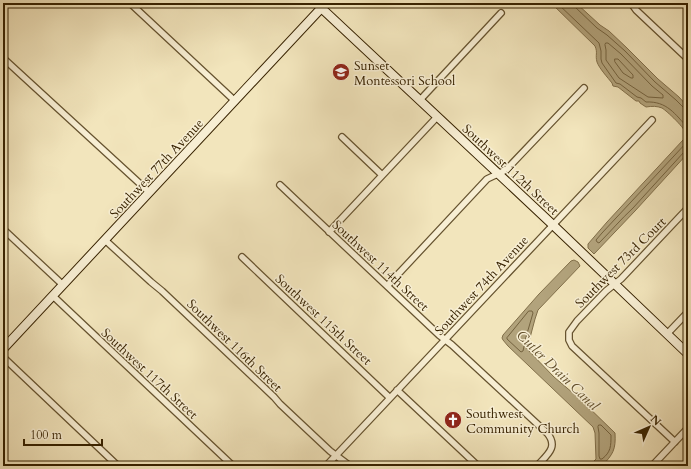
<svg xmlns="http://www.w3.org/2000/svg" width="691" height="469" viewBox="0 0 691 469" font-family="Cardo,serif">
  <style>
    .water { fill: #b2a37c; stroke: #816f4a }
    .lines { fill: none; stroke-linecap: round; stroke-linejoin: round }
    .shore { stroke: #74623e; stroke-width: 1 }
    .street-casing { stroke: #66532f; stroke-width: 8 }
    .secondary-casing { stroke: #372200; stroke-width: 10 }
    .street { stroke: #f7eed3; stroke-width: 5.5 }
    .secondary { stroke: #f7eed3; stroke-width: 8 }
    .labels { text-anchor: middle; stroke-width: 3; stroke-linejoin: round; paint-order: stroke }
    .poi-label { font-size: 13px; fill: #372200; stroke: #f7eed3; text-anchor: start }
    .street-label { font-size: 13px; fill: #372200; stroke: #f7eed3 }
    .water-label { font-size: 14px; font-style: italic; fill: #624f2b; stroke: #f7eed3 }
  </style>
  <rect width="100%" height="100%" fill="#f2e5bc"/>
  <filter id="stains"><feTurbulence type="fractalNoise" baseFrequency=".005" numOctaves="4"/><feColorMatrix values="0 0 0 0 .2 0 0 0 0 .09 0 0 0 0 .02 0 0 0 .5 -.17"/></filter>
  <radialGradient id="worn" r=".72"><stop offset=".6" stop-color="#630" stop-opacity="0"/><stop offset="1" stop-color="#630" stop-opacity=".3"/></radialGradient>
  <!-- water -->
  <path class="water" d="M551,3h25l24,22 9,6 18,17 31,31 21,18 9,10v46l-53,58 -41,43 -6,-6v-4l19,-22 76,-82c2,-2 3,-4 3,-6 0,-5 -19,-23 -24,-26 -5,-2 -10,-2 -16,-1l-6,-4 -1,-2h-3l-18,-14 -5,-1 -1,-3c-4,-5 -13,-15 -15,-21 -2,-7 1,-9 -2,-16z
    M574,260l4,2 2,4 -42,44 -3,9 -8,30 27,28 26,22 35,34c1,17 -2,21 -13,33h-13l7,-7 -1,-26 -2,-6 -85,-81 -5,-6 -1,-2 1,-3 36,-41 32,-33z"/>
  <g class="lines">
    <!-- shore -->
    <path class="shore" d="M557,3l42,40 2,8v8l1,4 14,20 4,1 17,13 4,1 5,4c21,-1 29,12 42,26
      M574,3l1,4 22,21 10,7 18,16 30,31 21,18 8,8 4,1
      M606,43h2l13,11 31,32 11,9v3l-15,-1 -29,-19 -13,-18v-10l-1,-5z
      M615,59h3l15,16v3h-2l-8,-5 -8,-11z
      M688,141l-86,92 -6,7 1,2 2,1c12,-12 22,-24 34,-35l51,-56 4,-1
      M529,311h3l1,2 -7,24 -3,14 -2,1 -14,-13v-1z
      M599,425h2l10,10c0,11 0,17 -9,24h-2l-1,-3v-23l-1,-6z"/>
    <defs>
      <path id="street" d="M130,3l105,98
        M631,3l5,7 52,49
        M3,58l146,134
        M420,100l81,-87
        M342,137l40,38
        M280,185l159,150 13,10 95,88c12,14 0,22 -10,33
        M3,229l60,56
        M329,232l108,-115
        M105,240l46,42 11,9 112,106 6,7 50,47 20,15
        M242,257l148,141
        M387,286l100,-107 19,-9 78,-82
        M53,296l180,170
        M667,334l21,-22
        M3,357l115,109
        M397,390l81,76
        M675,442l-103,-96 -3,-6v-8l8,-11 29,-30 15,-12 67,-71
        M326,466l326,-346
        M652,466l36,-38"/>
      <path id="secondary" d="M316,3l237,222 135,129
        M3,349l323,-346"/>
    </defs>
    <!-- street casing -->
    <use href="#street" class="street-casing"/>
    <!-- secondary casing -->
    <use href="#secondary" class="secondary-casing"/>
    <!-- street -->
    <use href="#street" class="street"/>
    <!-- secondary -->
    <use href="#secondary" class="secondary"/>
  </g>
  <!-- icons -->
  <defs>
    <symbol id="school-disc" viewBox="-11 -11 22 22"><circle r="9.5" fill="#8f2418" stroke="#f7eed3"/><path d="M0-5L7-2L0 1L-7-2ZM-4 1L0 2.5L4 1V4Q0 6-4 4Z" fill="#fff"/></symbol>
    <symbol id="church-disc" viewBox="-11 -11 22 22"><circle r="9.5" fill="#8f2418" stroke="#f7eed3"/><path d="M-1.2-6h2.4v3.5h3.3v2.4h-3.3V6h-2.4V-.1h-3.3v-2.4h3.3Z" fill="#fff"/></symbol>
  </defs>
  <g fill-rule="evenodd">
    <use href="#school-disc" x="331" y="62" width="20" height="20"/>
    <use href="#church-disc" x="443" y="410" width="20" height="20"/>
  </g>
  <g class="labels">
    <!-- poi labels -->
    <g class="poi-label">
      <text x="354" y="70">Sunset<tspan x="354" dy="15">Montessori School</tspan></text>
      <text x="466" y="418">Southwest<tspan x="466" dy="15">Community Church</tspan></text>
    </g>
    <!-- street labels -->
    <g class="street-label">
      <text transform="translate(156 168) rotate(-47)" y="5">Southwest 77th Avenue</text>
      <text transform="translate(511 169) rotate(43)" y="5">Southwest 112th Street</text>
      <text transform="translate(620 262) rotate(-45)" y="5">Southwest 73rd Court</text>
      <text transform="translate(381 265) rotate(43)" y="5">Southwest 114th Street</text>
      <text transform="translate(481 285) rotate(-47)" y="5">Southwest 74th Avenue</text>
      <text transform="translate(324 319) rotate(43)" y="5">Southwest 115th Street</text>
      <text transform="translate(235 345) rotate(44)" y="5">Southwest 116th Street</text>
      <text transform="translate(150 373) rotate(43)" y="5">Southwest 117th Street</text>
    </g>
    <!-- water labels -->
    <g class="water-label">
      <text transform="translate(558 370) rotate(44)" y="5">Cutler Drain Canal</text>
    </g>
  </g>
  <!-- margin -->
  <rect width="691" height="469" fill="none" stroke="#f2e5bc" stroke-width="16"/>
  <rect x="4" y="4" width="683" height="461" fill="none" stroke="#372200" stroke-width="2"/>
  <rect x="8" y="8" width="675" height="453" fill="none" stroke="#372200"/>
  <!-- north arrow -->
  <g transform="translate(649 427) rotate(45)" stroke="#f7eed3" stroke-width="3" paint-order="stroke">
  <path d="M0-3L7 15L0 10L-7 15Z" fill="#372200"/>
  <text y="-6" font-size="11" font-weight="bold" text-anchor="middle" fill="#372200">N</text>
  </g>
  <!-- scale -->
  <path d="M24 439v6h78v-6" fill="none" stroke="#372200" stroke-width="2"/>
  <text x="30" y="439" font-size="12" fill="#372200" stroke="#f7eed3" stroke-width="3" paint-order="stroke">100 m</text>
  <rect width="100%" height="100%" filter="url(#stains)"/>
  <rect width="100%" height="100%" fill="url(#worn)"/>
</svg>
